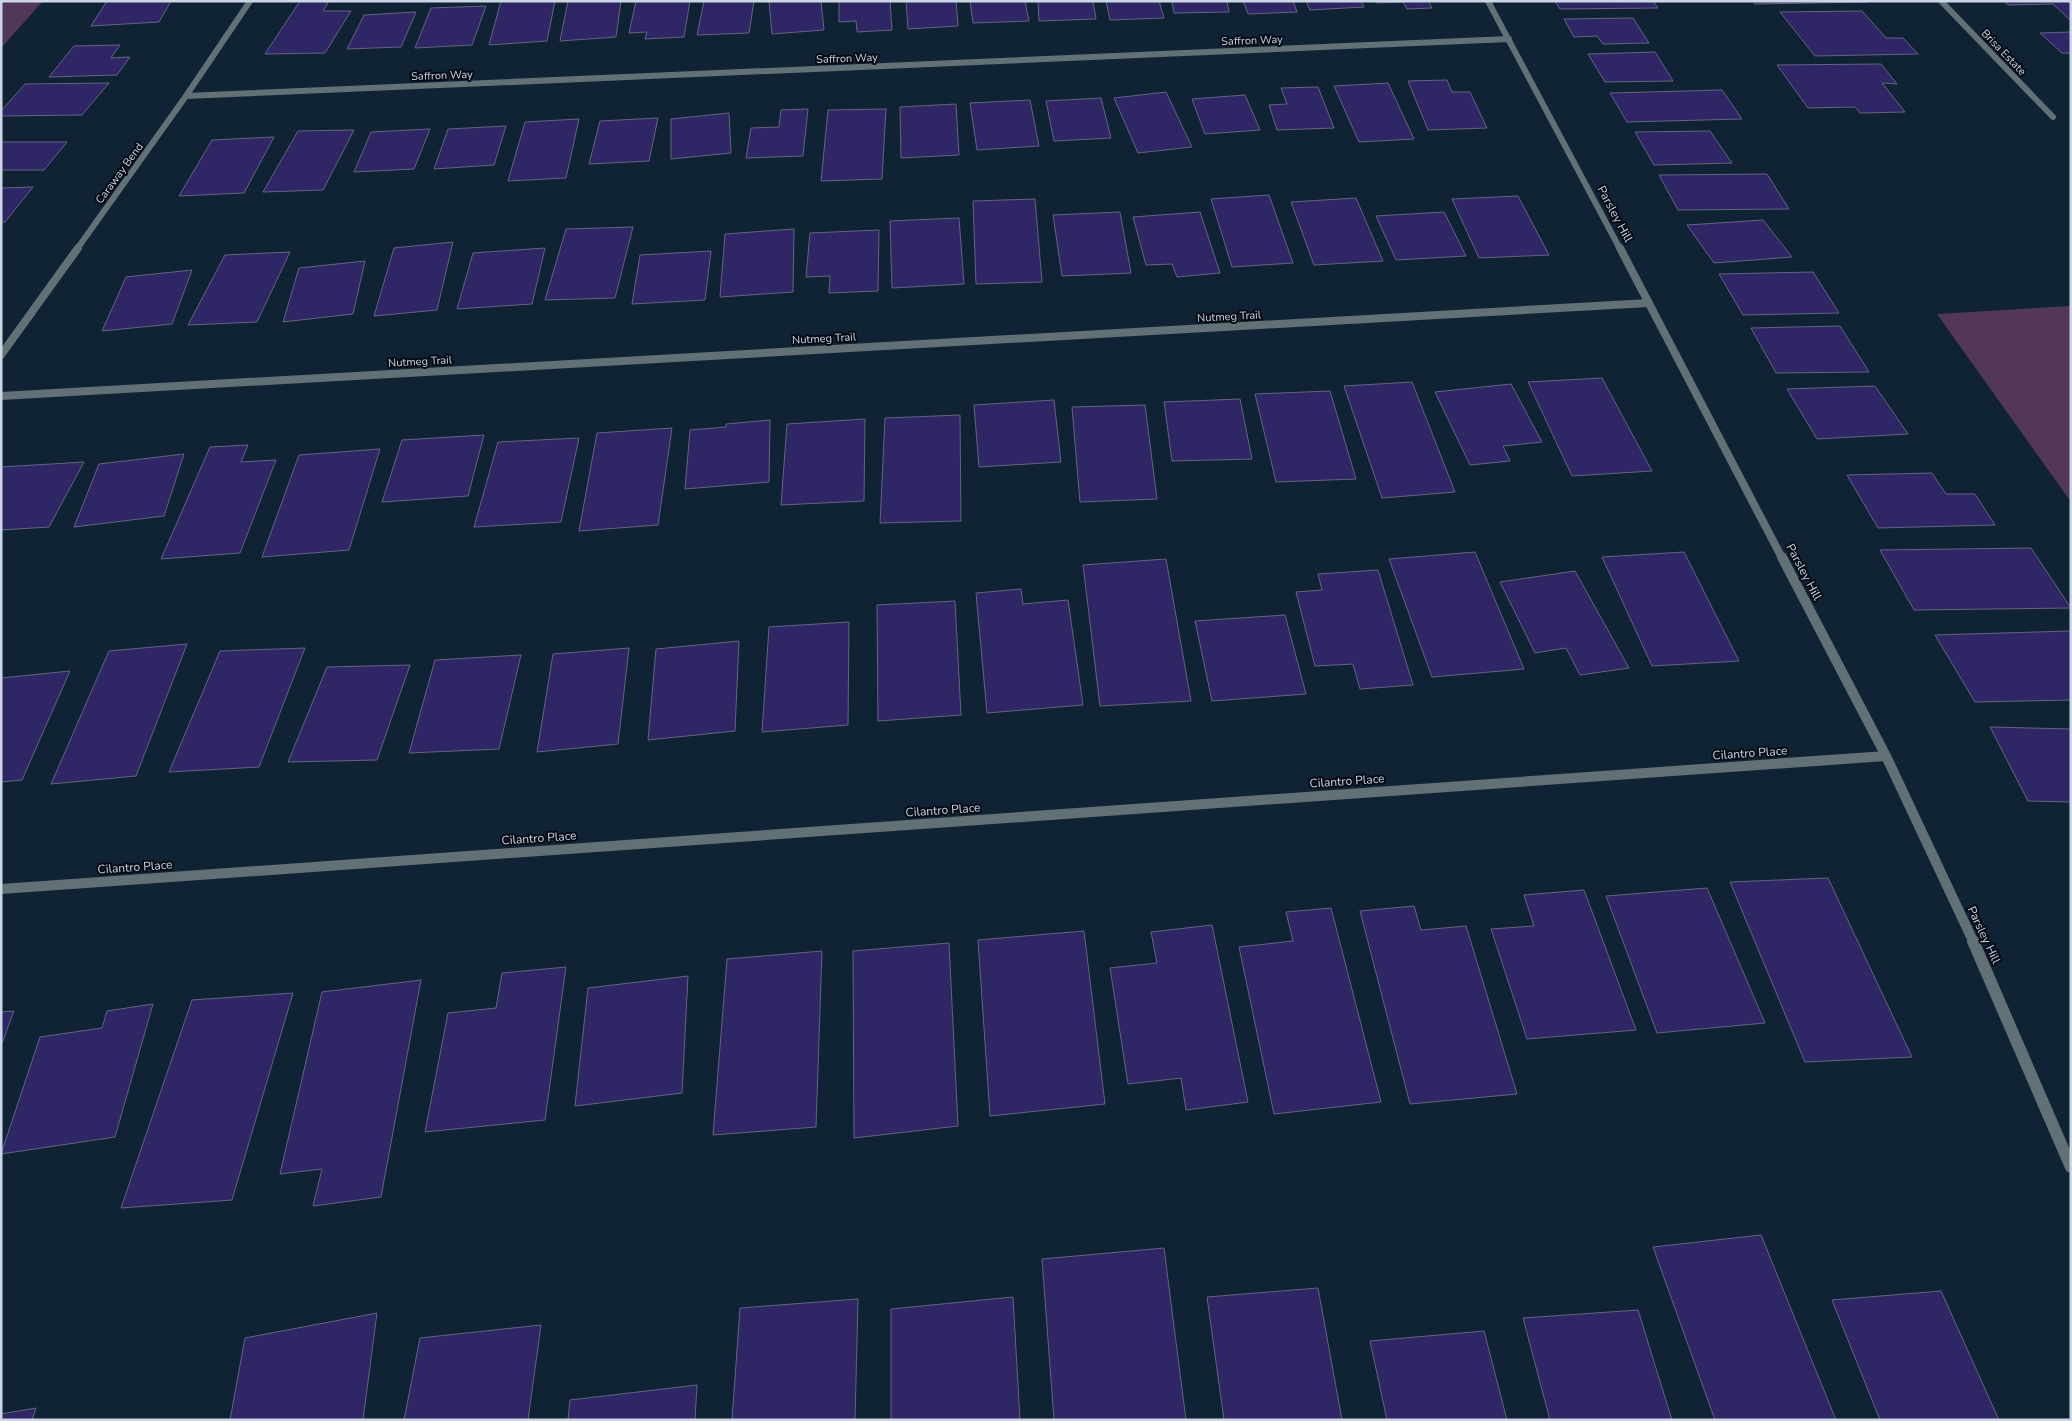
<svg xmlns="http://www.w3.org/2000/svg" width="2072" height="1421" viewBox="0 0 2072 1421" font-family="'Nunito Sans',sans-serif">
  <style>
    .green { fill: #53375a }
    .building { fill: #2f2665; stroke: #646480 }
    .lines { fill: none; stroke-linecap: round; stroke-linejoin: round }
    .minor-far3 { stroke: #617175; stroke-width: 6 }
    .minor-far2 { stroke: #617175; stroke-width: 8 }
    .minor-far1 { stroke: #617175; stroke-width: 10 }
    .minor { stroke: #617175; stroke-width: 12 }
    .labels { text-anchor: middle; stroke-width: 4; stroke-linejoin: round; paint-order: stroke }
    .far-street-label { font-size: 11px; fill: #cbd7e4; stroke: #050b14 }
    .street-label { font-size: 12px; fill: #cbd7e4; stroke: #050b14 }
  </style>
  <rect width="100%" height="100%" fill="#102335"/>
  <!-- green -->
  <path class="green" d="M1,1h42l-42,47z
    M2071,306v196l-134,-188z"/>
  <!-- building -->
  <path class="building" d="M107,1h64l-12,21 -68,4z
    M300,1h29l-6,10h28l-26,42 -60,1z
    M501,1h54l-8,40 -58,4z
    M568,1h53l-5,36 -56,4z
    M636,1h54l-6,36 -39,2 2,-7 -18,1z
    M704,1h50l-5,32 -52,2z
    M769,1h52l3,29 -52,4z
    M839,1h51l2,29 -35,2 -1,-11 -17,1z
    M906,1h50l2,25 -50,3z
    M970,1h55l4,20 -56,2z
    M1038,1h55l3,18 -57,2z
    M1106,1h53l5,17 -54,2z
    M1172,1h55l2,11 -55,1z
    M1243,1h50l4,11 -49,2z
    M1306,1h55l3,6 -54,3z
    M1376,1h52l4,7 -25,1 -4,-7 -26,1z
    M1555,1h98l5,7 -98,1z
    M1753,1h114l1,1 -113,2z
    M2004,1h67v20l-18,-17 -45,1z
    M486,6l-14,39 -57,3 16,-40z
    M1862,11l24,27h17l15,16 -103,2 -35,-44z
    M416,12l-15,35 -54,2 17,-34z
    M1633,18l16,25 -46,1 -6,-8 -23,1 -10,-18z
    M2071,32v21h-9l-22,-20z
    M120,45l-9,13 19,-1 -13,18 -68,2 25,-31z
    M1655,52l18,29 -68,1 -17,-28z
    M1881,64l16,20 -15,-1 23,29 -45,1 -5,-6 -47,1 -31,-43z
    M1447,80l5,12h18l17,36 -59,2 -20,-49z
    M109,83l-27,32 -81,1v-5l24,-27z
    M1388,83l26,56 -55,3 -25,-56z
    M1318,87l16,41 -57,2 -8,-25 18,-1 -6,-16z
    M1722,90l20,29 -115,3 -17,-29z
    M1166,92l26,55 -54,6 -24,-55z
    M1245,95l15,35 -55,4 -13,-35z
    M1101,98l10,40 -57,3 -8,-40z
    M1030,100l9,46 -62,4 -7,-47z
    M956,104l3,51 -58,3 -1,-51z
    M808,109l-5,47 -57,2 5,-30 28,-1 2,-17z
    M886,109l-4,70 -61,2 7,-71z
    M729,113l2,40 -60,6v-40z
    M658,118l-9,43 -60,3 11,-43z
    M579,119l-13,59 -58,3 17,-59z
    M506,126l-12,39 -60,4 14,-40z
    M430,129l-16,40 -60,3 17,-40z
    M354,130l-31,60 -60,2 35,-61z
    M1710,131l22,32 -78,2 -19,-33z
    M274,137l-30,56 -65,3 33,-56z
    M1,142h66l-23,28h-43z
    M1767,174l22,35 -111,1 -19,-35z
    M33,187l-28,35h-4v-34z
    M1269,195l24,68 -61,4 -21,-68z
    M1518,196l31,59 -70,3 -27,-59z
    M1356,198l27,63 -69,4 -23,-63z
    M1035,199l7,83 -66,2 -3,-83z
    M1120,212l11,61 -69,3 -9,-61z
    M1200,212l20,61 -43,4 -5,-13 -26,1 -13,-48z
    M1444,212l22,44 -70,4 -20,-44z
    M959,218l5,66 -72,4 -2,-67z
    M1763,220l29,37 -78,6 -27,-38z
    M633,227l-18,71 -70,2 21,-71z
    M794,229l-1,63 -73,5 5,-63z
    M879,230l-1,61 -49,2 1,-17 -24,1 4,-44z
    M453,242l-16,68 -63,6 20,-68z
    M545,248l-13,56 -75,5 16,-56z
    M711,251l-6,49 -73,4 8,-49z
    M290,252l-33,70 -69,3 37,-70z
    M365,261l-12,53 -70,8 16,-54z
    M192,270l-20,54 -70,7 24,-54z
    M1813,272l26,41 -96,2 -24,-41z
    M1840,326l29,46 -93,1 -25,-45z
    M1602,378l50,93 -80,5 -44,-94z
    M1412,382l43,110 -73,6 -38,-112z
    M1511,384l31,58 -39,4 7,15 -40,4 -35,-73z
    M1875,386l33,48 -91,5 -30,-50z
    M1330,391l26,88 -80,3 -21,-88z
    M1240,399l12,60 -80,2 -8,-59z
    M1054,400l7,62 -82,5 -5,-62z
    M1145,405l12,94 -77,3 -8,-95z
    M960,415l1,106 -81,2 5,-105z
    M865,419l-1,82 -83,4 6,-81z
    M770,420l-1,62 -84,7 5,-59 36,-3v-3z
    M672,428l-14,97 -79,6 18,-98z
    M484,435l-16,61 -86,6 20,-62z
    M579,438l-18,84 -87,5 24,-85z
    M248,445l-7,17 35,-2 -36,93 -79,6 49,-112z
    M380,449l-31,101 -87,7 37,-102z
    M184,454l-20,62 -90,11 25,-63z
    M84,462l-35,65 -48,3v-63z
    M1932,473l14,21h29l20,31 -117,3 -31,-53z
    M2031,548l40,60 -157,2 -34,-60z
    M1475,552l49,117 -92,8 -43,-118z
    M1684,552l55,109 -87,5 -50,-109z
    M1166,559l25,142 -91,5 -17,-141z
    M1378,570l35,115 -53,4 -7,-25 -38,2 -19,-74 26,-2 -4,-16z
    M1575,571l54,97 -49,7 -14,-27 -31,5 -35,-71z
    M1021,589l2,15 45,-4 15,105 -96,8 -11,-120z
    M955,601l6,114 -83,6 -1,-116z
    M1285,615l21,79 -94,7 -17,-80z
    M849,622l-1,103 -86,7 7,-105z
    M2071,631v69l-96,2 -40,-67z
    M739,641l-4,90 -87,9 8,-91z
    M187,644l-51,132 -85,8 58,-133z
    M305,648l-46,119 -90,5 51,-121z
    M629,648l-11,96 -81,8 16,-98z
    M521,655l-22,94 -90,4 26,-93z
    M410,665l-33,95 -89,2 39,-95z
    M70,671l-48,109 -21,2v-104z
    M1990,727l81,2v73l-43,-1z
    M1828,878l84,179 -107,5 -75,-180z
    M1707,888l58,135 -108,10 -51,-137z
    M1584,890l52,140 -109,9 -36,-110 43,-3 -10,-31z
    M1414,906l7,24 45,-4 51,168 -107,10 -50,-193z
    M1331,908l50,194 -107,12 -35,-167 54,-6 -7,-29z
    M1212,925l36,177 -62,8 -5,-32 -53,6 -18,-116 47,-5 -6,-31z
    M1084,931l21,173 -115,12 -12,-176z
    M949,943l9,183 -104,12 -1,-187z
    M822,951l-6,176 -103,8 14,-176z
    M566,967l-21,153 -120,12 23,-119 48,-5 6,-35z
    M688,976l-6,117 -107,13 13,-118z
    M421,980l-40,217 -68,9 9,-37 -42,5 42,-182z
    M293,993l-61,207 -111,8 71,-208z
    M153,1004l-38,133 -114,17 39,-117 62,-9 5,-17z
    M14,1011l-13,35v-34z
    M1761,1235l75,185h-121l-62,-173z
    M1164,1248l22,172h-132l-12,-161z
    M1318,1288l24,132h-118l-17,-123z
    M1941,1291l58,129h-119l-48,-120z
    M1013,1297l7,123h-129v-111z
    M858,1299l-3,121h-123l8,-112z
    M1638,1310l34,110h-122l-27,-102z
    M377,1313l-14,107h-133l15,-82z
    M541,1325l-13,95h-124l16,-82z
    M1484,1331l23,89h-120l-17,-79z
    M697,1385l-2,35h-127l2,-20z
    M36,1408l-4,12h-31v-6z"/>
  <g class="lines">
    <!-- minor-far3 -->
    <path class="minor-far3" d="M1488,1l132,248
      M1941,1l112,116
      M186,96l1323,-57
      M77,249l109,-153 64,-95"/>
    <!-- minor-far2 -->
    <path class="minor-far2" d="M1620,248l162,310
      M1,355l77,-107
      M1,396l1648,-93"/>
    <!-- minor-far1 -->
    <path class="minor-far1" d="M1782,557l104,199 88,187
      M1,889l1885,-133"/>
    <!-- minor -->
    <path class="minor" d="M1973,941l98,226"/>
  </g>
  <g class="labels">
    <!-- far-street labels -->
    <g class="far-street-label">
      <text transform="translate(1252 40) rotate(-2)" y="4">Saffron Way</text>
      <text transform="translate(2004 52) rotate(46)" y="4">Brisa Estate</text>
      <text transform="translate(847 58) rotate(-2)" y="4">Saffron Way</text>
      <text transform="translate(442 75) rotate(-2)" y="4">Saffron Way</text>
      <text transform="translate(119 173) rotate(-54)" y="4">Caraway Bend</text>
      <text transform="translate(1229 316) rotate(-3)" y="4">Nutmeg Trail</text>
      <text transform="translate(824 338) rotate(-3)" y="4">Nutmeg Trail</text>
      <text transform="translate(420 361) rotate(-3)" y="4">Nutmeg Trail</text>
    </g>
    <!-- street labels -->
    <g class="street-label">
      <text transform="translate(1615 214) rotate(62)" y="4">Parsley Hill</text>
      <text transform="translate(1804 572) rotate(62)" y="4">Parsley Hill</text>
      <text transform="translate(1750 753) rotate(-4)" y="4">Cilantro Place</text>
      <text transform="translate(1347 781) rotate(-4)" y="4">Cilantro Place</text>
      <text transform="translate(943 810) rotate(-4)" y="4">Cilantro Place</text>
      <text transform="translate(539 838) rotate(-4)" y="4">Cilantro Place</text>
      <text transform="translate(135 867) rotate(-4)" y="4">Cilantro Place</text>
      <text transform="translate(1984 935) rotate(65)" y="4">Parsley Hill</text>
    </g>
  </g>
  <!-- border -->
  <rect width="2072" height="1421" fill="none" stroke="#cbd7e4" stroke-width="5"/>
</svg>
